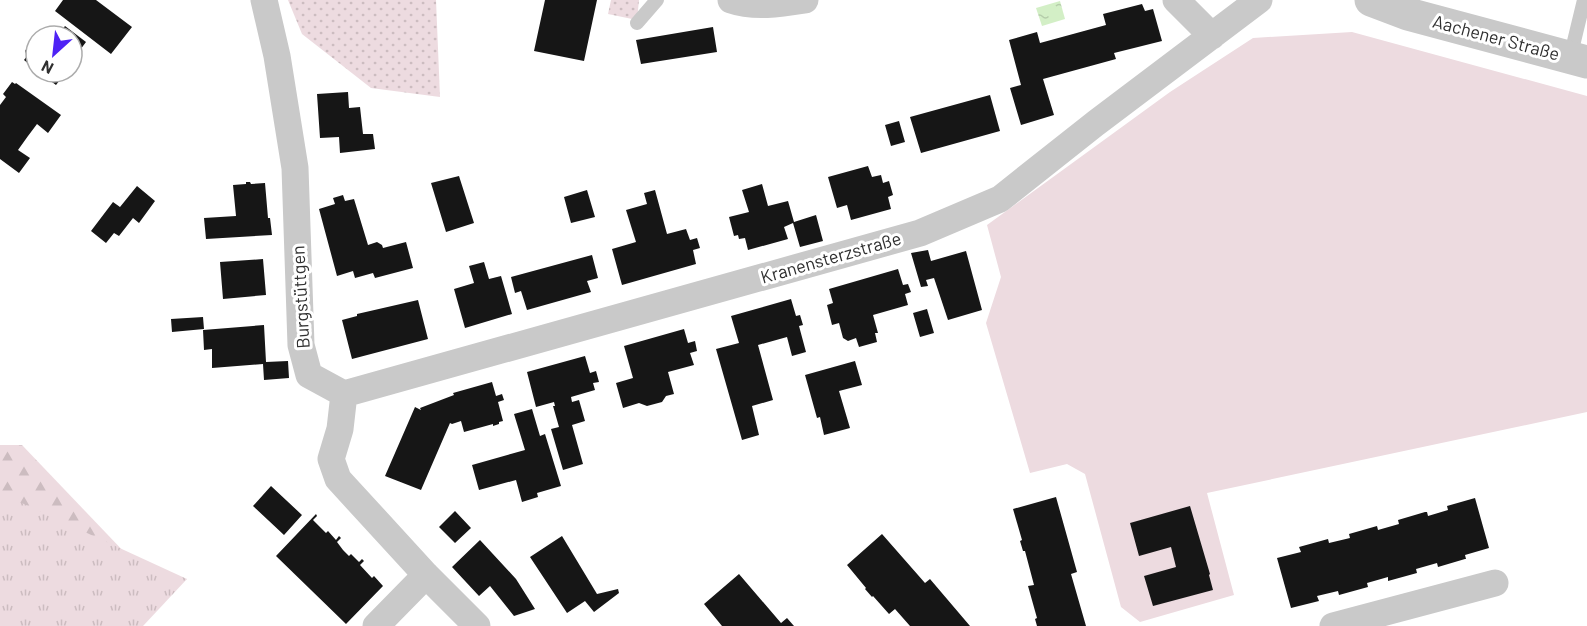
<svg xmlns="http://www.w3.org/2000/svg" width="1587" height="626" viewBox="0 0 1587 626" font-family="Barlow,sans-serif">
  <style>
    .grass { fill: url(#grass-dots) }
    .forest { fill: url(#forest-firs) }
    .park { fill: url(#park-tufts) }
    .pitch { fill: #eddbe0 }
    .water { fill: url(#water-ripples) }
    .building { fill: #161616 }
    .lines { fill: none; stroke-linecap: round; stroke-linejoin: round }
    .service { stroke: #c9c9c9; stroke-width: 14 }
    .minor { stroke: #c9c9c9; stroke-width: 27 }
    .tertiary { stroke: #c9c9c9; stroke-width: 33 }
    .labels { text-anchor: middle; stroke-width: 6; stroke-linejoin: round; paint-order: stroke }
    .street-label { font-size: 18px; fill: #2f2f2f; stroke: #fff }
  </style>
  <defs>
    <pattern id="grass-dots" width="8" height="8" patternUnits="userSpaceOnUse" patternTransform="scale(1.5)"><rect width="8" height="8" fill="#eddbe0"/><path d="M2 2h.1M6 6h.1" fill="none" stroke="#ccbcc0" stroke-width="1.8" stroke-linecap="round"/></pattern>
    <pattern id="forest-firs" width="22" height="20" patternUnits="userSpaceOnUse" patternTransform="scale(1.5)"><rect width="22" height="20" fill="#eddbe0"/><path d="M5 1l3.5 6h-7zM16 11l3.5 6h-7z" fill="#ccbcc0"/></pattern>
    <pattern id="park-tufts" width="24" height="20" patternUnits="userSpaceOnUse" patternTransform="scale(1.5)"><rect width="24" height="20" fill="#eddbe0"/><path d="M3 7l-1-3M5 7V3M7 7l1-3M15 17l-1-3M17 17v-4M19 17l1-3" fill="none" stroke="#ccbcc0"/></pattern>
    <pattern id="water-ripples" width="26" height="14" patternUnits="userSpaceOnUse" patternTransform="scale(1.5)"><rect width="26" height="14" fill="#d3efc6"/><path d="M2 4q2-2 4 0t4 0M15 11q2-2 4 0t4 0" fill="none" stroke="#b5cdaa"/></pattern>
  </defs>
  <rect width="100%" height="100%" fill="#fff"/>
  <!-- grass -->
  <path class="grass" d="M288,0h148l4,97 -69,-9 -69,-54z
    M611,0h28l-2,20 -29,-6z"/>
  <!-- forest -->
  <path class="forest" d="M0,445h22l127,133 -149,48z"/>
  <!-- park -->
  <path class="park" d="M0,493l187,86 -44,47h-143z"/>
  <!-- pitch -->
  <path class="pitch" d="M1352,32l235,64v316l-380,81 27,102 -94,27 -19,-15 -36,-133 -18,-10 -37,9 -44,-150 15,-46 -14,-52 183,-133 83,-54z"/>
  <!-- water -->
  <path class="water" d="M1060,1l5,18 -23,7 -6,-18z"/>
  <!-- building -->
  <path class="building" d="M63,0h33l36,27 -21,27 -56,-43z
    M545,0h52l-13,61 -50,-10z
    M1142,4l3,7 8,-2 9,32 -48,12 2,6 -73,20 11,36 -33,10 -11,-37 11,-3 -12,-45 28,-8 3,11 66,-18 -3,-11z
    M65,26l21,16 -9,12 2,1 -7,9v-28h-15z
    M713,27l4,25 -76,12 -5,-24z
    M36,44v26l-12,-10 3,-4 -2,-5 4,-6z
    M35,72h31l-10,13 -12,-9 -2,1z
    M12,82l3,2 1,-1 45,32 -13,18 -11,-9 -9,12 -10,14 12,8 -11,15 -19,-14v-54l6,-8 -3,-3z
    M348,92l1,16 11,-1 3,27h10l2,15 -35,4 -1,-16 -19,1 -3,-44z
    M990,95l10,36 -79,22 -11,-36z
    M899,121l6,21 -14,4 -6,-21z
    M868,166l4,11 9,-2 2,8 6,-2 4,14 -5,2 3,12 -40,11 -4,-15 -10,3 -9,-31z
    M459,176l15,47 -28,9 -15,-49z
    M246,182h4l1,2 14,-1 3,35h2l2,17 -66,4 -2,-21 32,-2 -3,-31 13,-1z
    M762,184l6,22 20,-5 6,21 22,-7 7,26 -23,6 -7,-24 -9,4 4,12 -40,11 -3,-12 -6,1 -1,-4 -4,1 -5,-19 20,-5 -7,-22z
    M137,186l18,15 -16,22 -6,-5 -14,18 -5,-3 -8,10 -15,-12 22,-29 7,5z
    M587,190l8,27 -24,6 -7,-26z
    M655,190l12,44 19,-5 4,11 7,-2 3,10 -7,2 3,14 -74,21 -10,-36 24,-7 -10,-32 21,-6 -3,-11z
    M343,195l2,6 9,-2 14,46 9,-3 5,3 1,3 23,-6 7,26 -38,10 -2,-5 -18,5 -2,-7 -16,5 -18,-67 16,-5 -2,-6z
    M928,250l3,11 35,-10 16,59 -34,10 -14,-42 -8,2 2,6 -7,1 -10,-34z
    M592,255l6,23 -11,3 4,11 -64,18 -6,-19 -6,2 -4,-16z
    M263,259l3,36 -43,4 -3,-37z
    M484,262l5,17 12,-3 11,38 -47,14 -11,-39 20,-6 -5,-17z
    M898,269l5,16 5,-1 3,8 -6,2 3,11 -35,10 5,18h-3l2,9 -18,5 -3,-9 -8,3 -5,-3 -4,-15 -7,2 -5,-20 6,-2 -4,-14z
    M791,299l5,17 4,-1 3,10 -4,1 7,26 -14,4 -5,-19 -29,8 15,55 -21,6 7,29 -17,5 -26,-91 23,-6 -8,-27z
    M418,300l10,39 -76,20 -10,-39 15,-4v-2z
    M927,309l7,24 -14,4 -7,-24z
    M203,317l1,12 -32,3 -1,-13z
    M264,325l2,37 22,-1 1,17 -25,2 -1,-16 -51,4v-19l-8,1 -1,-20z
    M684,329l4,14 7,-2 2,10 -7,2 4,12 -26,7 6,22 -8,2 -4,6 -15,4 -8,-3 -16,5 -7,-25 17,-5 -9,-32z
    M585,356l5,17 6,-2 3,11 -6,1 2,7 -24,7 1,5 7,-2 6,21 -13,4 11,39 -20,6 -12,-41 8,-2 -6,-21h2l-1,-4 -18,5 -9,-35z
    M855,361l7,24 -23,6 11,37 -26,7 -4,-18 -3,1 -12,-43z
    M492,382l4,14 6,-2 2,6 -6,2 5,19 -4,1v2l-6,2v-2l-29,8 -3,-11 -9,3 -2,-1 -29,67 -36,-14 30,-69 6,3 -1,-2 34,-13 -1,-2z
    M532,409l8,27 5,-2 16,52 -24,7 1,4 -16,5 -6,-22 -37,10 -7,-25 53,-15 -11,-36z
    M271,486l31,29 -18,20 -31,-29z
    M1056,497l21,75 -6,2 15,52h-49l-2,-7 2,-1 -9,-32 6,-1 -9,-34h-2l-3,-10 2,-1 -9,-31z
    M1475,498l14,50 -24,7 1,4h-1l-27,8 -1,-4 -21,6 1,4 -29,8v-4l-21,6 1,4 -29,8 -1,-4 -21,5 2,5 -28,7 -14,-50 24,-6 -2,-5 29,-8 1,4 21,-5 -1,-4 28,-8 1,4 21,-6 -1,-4 27,-8h2l1,4 20,-6 -1,-4z
    M1190,506l20,68 -1,1 4,15 -60,16 -9,-30 32,-9 -5,-20 -32,9 -9,-33z
    M455,511l16,17 -16,15 -16,-16z
    M316,514l1,2 -4,4 13,13 2,-2 8,9 3,-4 2,2 -4,4 6,8 6,6 2,-2 8,8 3,-3 2,2 -4,4 12,13 2,-2 9,10 -37,38 -70,-68z
    M882,534l43,49 5,-4 40,47h-60l-15,-17 -6,5 -16,-18 -1,1 -7,-8 1,-1 -19,-23z
    M562,536l35,58 21,-5 1,4 -25,19 -9,-11 -18,12 -37,-56z
    M480,540l36,39 19,30 -21,7 -24,-30 -11,10 -27,-29z
    M739,574l42,49 6,-5 7,8h-72l-18,-22z"/>
  <g class="lines">
    <!-- service -->
    <path class="service" d="M637,23l20,-23
      M1570,58l14,-58"/>
    <!-- minor -->
    <path class="minor" d="M264,0l13,56 18,112 6,177 8,30 35,19 -4,35 -9,30 7,20 88,96 51,51
      M731,0c23,8 49,4 74,0
      M1176,0l36,36
      M344,394l576,-161 80,-34 96,-76 163,-123
      M376,626l50,-51
      M1333,626l162,-43"/>
    <!-- tertiary -->
    <path class="tertiary" d="M1371,0l37,14 179,48"/>
  </g>
  <g class="labels">
    <!-- street labels -->
    <g class="street-label">
      <text transform="translate(1496 38) rotate(15)" y="6">Aachener Straße</text>
      <text transform="translate(831 258) rotate(-16)" y="6">Kranensterzstraße</text>
      <text transform="translate(301 297) rotate(-93)" y="6">Burgstüttgen</text>
    </g>
  </g>
  <!-- north arrow -->
  <g transform="translate(54 54) rotate(207)"><circle r="28" fill="#ffffff" stroke="#acacac" stroke-width="1.5"/>
  <path d="M0-4.5L10 22L0 15L-10 22Z" fill="#4e22f5"/>
  <text y="-9" font-size="16" font-weight="bold" text-anchor="middle" fill="#2f2f2f">N</text>
  </g>
</svg>
